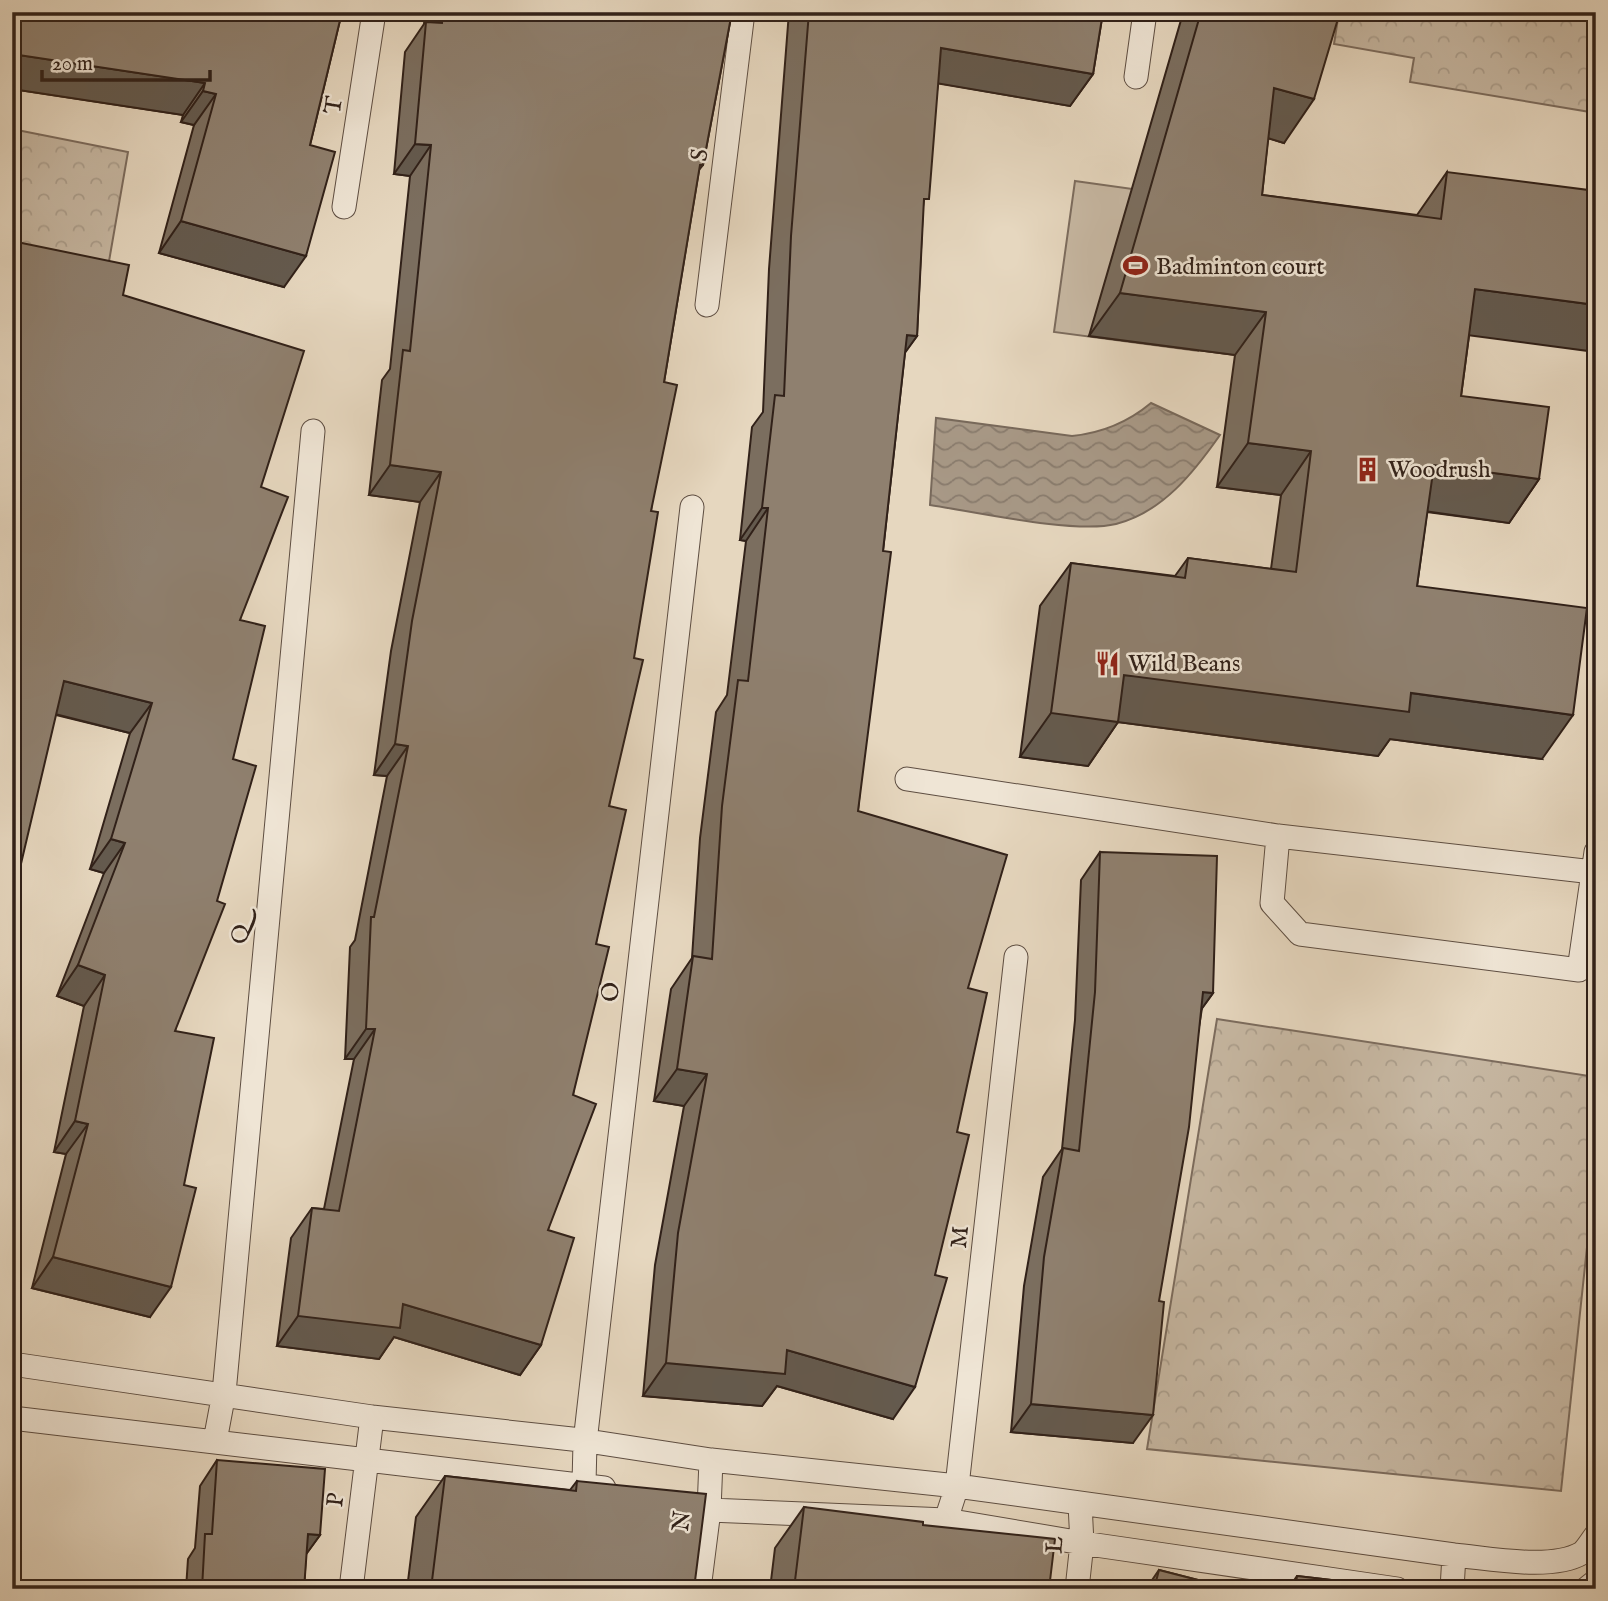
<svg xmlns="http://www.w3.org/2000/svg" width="1608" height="1601" viewBox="0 0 1608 1601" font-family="'IM FELL English',serif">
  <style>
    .park { fill: url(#park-crowns); stroke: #7c6c5e; stroke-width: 2 }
    .garden { fill: #c7b8a3; stroke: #7c6c5e; stroke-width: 2 }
    .water { fill: url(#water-waves); stroke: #78695b; stroke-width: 2 }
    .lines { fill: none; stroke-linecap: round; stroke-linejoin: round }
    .service-casing { stroke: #5e4e42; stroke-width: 25 }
    .service { stroke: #efe5d5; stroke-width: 23 }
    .wall { fill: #7b6e5f; stroke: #312119; stroke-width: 2 }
    .shaded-wall { fill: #645a4e; stroke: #312119; stroke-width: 2 }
    .building { fill: #8f806f; stroke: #312119; stroke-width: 2 }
    .labels { text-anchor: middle; stroke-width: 5; stroke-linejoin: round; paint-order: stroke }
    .street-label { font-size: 24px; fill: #312119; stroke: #efe5d5 }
    .poi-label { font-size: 24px; fill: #312119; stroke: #efe5d5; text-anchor: start }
  </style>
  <defs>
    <pattern id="park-crowns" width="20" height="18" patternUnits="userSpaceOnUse" patternTransform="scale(1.75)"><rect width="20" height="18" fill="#c7b8a3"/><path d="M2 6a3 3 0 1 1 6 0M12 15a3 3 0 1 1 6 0" fill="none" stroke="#ab9e8c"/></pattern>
    <pattern id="water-waves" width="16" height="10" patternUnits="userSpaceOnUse" patternTransform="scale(1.75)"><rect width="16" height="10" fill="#a89987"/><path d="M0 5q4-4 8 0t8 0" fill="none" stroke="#897c6e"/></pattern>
  </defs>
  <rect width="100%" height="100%" fill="#e6d7bf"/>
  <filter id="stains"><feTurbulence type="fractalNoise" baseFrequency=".00286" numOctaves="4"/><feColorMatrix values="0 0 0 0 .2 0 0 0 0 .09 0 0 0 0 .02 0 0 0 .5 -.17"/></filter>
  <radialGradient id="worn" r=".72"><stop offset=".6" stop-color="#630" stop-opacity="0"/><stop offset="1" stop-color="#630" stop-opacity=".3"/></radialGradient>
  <!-- park -->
  <path class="park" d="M1339,12h257v101l-186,-31 4,-24 -80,-14z
    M12,129l116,23 -20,115 -96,-14z
    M1217,1019l379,58v86l-35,328 -414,-42z"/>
  <!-- garden -->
  <path class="garden" d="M1075,181l144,20 -21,150 -144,-19z"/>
  <!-- water -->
  <path class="water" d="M1151,403l69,32c-26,37 -57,77 -104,89 -41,10 -140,-12 -186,-19l6,-87 136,18c30,-3 55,-13 79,-33z"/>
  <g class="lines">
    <defs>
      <path id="service" d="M1136,77l9,-65
        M344,207l30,-195
        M707,305l36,-293
        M907,779l371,57 315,36
        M1278,836l-6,67 28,31 279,36 17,-118
        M12,1364l360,53 209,23 130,20 246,26 497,69c35,3 97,16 128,-2 5,-4 10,-13 14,-18
        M12,1418l592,70
        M215,1441l9,-48 89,-962
        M584,1484l1,-42 107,-935
        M675,1503l34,7 237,10 136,23 315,46
        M946,1520l11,-34 59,-529
        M351,1589l21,-172
        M699,1589l10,-79 2,-50
        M1077,1589l5,-46 -2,-39
        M1452,1589l2,-34
        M1586,1589l10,-8"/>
    </defs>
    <!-- service casing -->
    <use href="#service" class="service-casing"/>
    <!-- service -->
    <use href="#service" class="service"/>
  </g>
  <!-- wall -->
  <path class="wall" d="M342,12l-32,133 -26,142 -125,-34 35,-128 -13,-3 2,-7 -171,-26z
    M425,12h307l-29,153 -4,5 -35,212 -13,129 -42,295 -13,138 -23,151 -25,135 -7,115 -21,30 -126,-38 -15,22 -102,-13 14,-108 21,-30 12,1 30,-150h-9l5,-112 5,-7 32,-164 -13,-1 17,-124 29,-149 -51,-7 13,-115 8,-11 20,-193 -16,-2 11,-122 19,-28z
    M789,12h314l-10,62 -23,32 -132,-23 -15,124 -6,129 -12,16 -22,199 -25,260 110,177 -75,431 -116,-33 -15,20 -119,-10 12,-131 29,-159 -30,-5 17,-112 21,-31 8,-120 16,-126 11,-17 19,-154 -6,-1 12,-113 11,-15 6,-143z
    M1181,12h159l-56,131 -16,-5 -6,57 155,20 30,-43 22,164 -8,60 78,83 -30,44 -82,-11 -10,74 125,173 -152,-20 -12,17 -260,-34 -30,44 -68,-9 20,-151 31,-43 104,13 13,-18 83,11 10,-74 -64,-8 18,-132 -146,-19 92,-316z
    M123,295l138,192 -21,133 -7,139 -58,272 -25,286 -118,-29 34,-134 -12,-2 30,-146 -27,-10 47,-123 -14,-4 40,-136 -74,-18z
    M1100,852l113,141 -11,15 -69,435 -122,-11 13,-146 19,-109 19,-28 13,-129 6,-140z
    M217,1460l103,75 -14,19 -2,35h-118l2,-30 7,-11 5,-62z
    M445,1476l125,14 7,-9 117,108h-287l9,-72z
    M804,1507l245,82h-279l5,-41z
    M1159,1570l74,19h-87z
    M1297,1576l112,13h-121z"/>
  <!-- shaded-wall -->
  <path class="shaded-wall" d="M941,48l152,26 -23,32 -152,-26z
    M12,54l193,29 -22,32 -171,-26z
    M1274,88l40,11 -30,44 -40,-12z
    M203,91l13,3 -22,31 -13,-3z
    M415,144l16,1 -21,31 -16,-2z
    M181,221l125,35 -22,31 -125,-34z
    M1475,289l121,16v47l-152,-20z
    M1120,293l146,19 -31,43 -146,-19z
    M907,335l10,1 -23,32z
    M1248,443l63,8 -30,44 -64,-8z
    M390,465l51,7 -21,30 -51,-7z
    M1434,465l105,14 -30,44 -106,-15z
    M762,508h6l-22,33 -6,-1z
    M1124,675l287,18 162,22 -31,44 -152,-20 -12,17 -260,-34 -30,44 -68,-9 31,-44z
    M64,681l88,22 -22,30 -87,-22z
    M395,744l13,2 -21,30 -13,-1z
    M111,839l14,4 -21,30 -14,-4z
    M78,965l27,10 -21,31 -27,-10z
    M1203,992l10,1 -20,28z
    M366,1029h9l-21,30h-9z
    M677,1069l30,5 -23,32 -30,-5z
    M75,1121l13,3 -22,30 -12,-2z
    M53,1257l118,30 -21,30 -118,-29z
    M403,1304l138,41 -21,30 -126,-38 -15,22 -102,-13 21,-30z
    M787,1350l128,37 -22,32 -116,-33 -15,20 -119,-10 23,-33z
    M1031,1404l122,11 -20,28 -122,-11z
    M308,1534l12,1 -18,25z"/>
  <!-- building -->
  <path class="building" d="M12,12h330l-32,133 25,7 -29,104 -125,-35 35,-127 -13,-3 2,-8 -193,-29z
    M443,12h289l-29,153h-3l-36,217 13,3 -26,126 7,1 -24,146 9,2 -34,146 17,4 -30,134 13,3 -36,148 23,9 -48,126 26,8 -33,107 -138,-41 -3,24 -102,-12 14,-108 27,3 36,-182h-9l5,-112h3l34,-171 -13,-2 17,-123 29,-149 -51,-7 13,-115 7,1 21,-206 -16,-1 11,-122 16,1z
    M809,12h294l-10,62 -152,-26 -12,151h-5l-7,137 -10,-1 -24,216 8,1 -33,259 149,44 -39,133 19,5 -30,139 12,3 -34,140 12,3 -32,109 -128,-37 -2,24 -119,-11 12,-130 29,-159 -30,-5 16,-113 19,3 10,-153 16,-126 10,1 20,-173h-6l13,-113 9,1 7,-160z
    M1201,12h139l-26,87 -40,-11 -12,107 179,24 6,-47 149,19v114l-121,-16 -14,107 88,11 -10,72 -105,-14 -17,121 170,22 -14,107 -162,-22 -2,19 -285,-37 -6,47 -67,-9 20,-150 114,15 3,-20 108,14 15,-121 -63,-8 18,-131 -146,-19z
    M12,241l117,24 -6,30 181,56 -43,136 27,10 -48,123 25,6 -32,133 23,7 -39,135 8,3 -50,127 39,7 -30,147 12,3 -25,99 -118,-30 35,-133 -13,-3 30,-146 -27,-10 47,-122 -14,-4 41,-136 -88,-22 -52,221z
    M1100,852l117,4 -4,137 -10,-1 -14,135 -30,174 5,1 -11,113 -122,-11 13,-147 19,-109 16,3 16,-159z
    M217,1460l108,9 -5,66 -12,-1 -4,55h-102l3,-55h7z
    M445,1476l131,15 1,-10 129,13 -12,95h-263z
    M804,1507l119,15v3l132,14 -6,50h-255z
    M1159,1570l74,19h-79z
    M1297,1576l112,13h-114z"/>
  <!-- icons -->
  <defs>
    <symbol id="stadium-bare" viewBox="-9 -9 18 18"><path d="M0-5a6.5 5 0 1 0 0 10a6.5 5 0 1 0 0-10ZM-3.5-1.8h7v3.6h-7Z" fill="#8f2418" stroke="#efe5d5" stroke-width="2.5" paint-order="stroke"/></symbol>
    <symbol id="building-bare" viewBox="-9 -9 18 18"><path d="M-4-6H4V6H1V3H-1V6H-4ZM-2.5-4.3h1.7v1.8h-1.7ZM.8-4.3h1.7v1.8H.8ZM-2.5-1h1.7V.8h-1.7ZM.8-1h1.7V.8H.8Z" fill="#8f2418" stroke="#efe5d5" stroke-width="2.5" paint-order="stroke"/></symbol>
    <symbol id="restaurant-bare" viewBox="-9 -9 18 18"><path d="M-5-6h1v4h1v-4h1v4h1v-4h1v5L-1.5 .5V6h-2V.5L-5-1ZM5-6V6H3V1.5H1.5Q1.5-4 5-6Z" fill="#8f2418" stroke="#efe5d5" stroke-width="2.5" paint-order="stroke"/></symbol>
  </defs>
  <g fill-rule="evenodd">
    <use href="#stadium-bare" x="1118" y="248" width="35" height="35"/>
    <use href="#building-bare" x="1350" y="452" width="35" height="35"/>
    <use href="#restaurant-bare" x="1090" y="646" width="35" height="35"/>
  </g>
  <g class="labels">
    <!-- street labels -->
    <g class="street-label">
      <text transform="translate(333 105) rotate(-81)" y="8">T</text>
      <text transform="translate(699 155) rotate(-83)" y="8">S</text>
      <text transform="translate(240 934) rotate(-85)" y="8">Q</text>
      <text transform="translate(610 992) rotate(-83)" y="8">O</text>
      <text transform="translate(959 1237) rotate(-84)" y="8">M</text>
      <text transform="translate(335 1500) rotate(-83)" y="8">P</text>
      <text transform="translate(681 1521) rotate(-84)" y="8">N</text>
      <text transform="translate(1054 1545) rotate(-87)" y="8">L</text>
    </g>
    <!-- poi labels -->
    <g class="poi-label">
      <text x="1156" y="274">Badminton court</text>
      <text x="1388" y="477">Woodrush</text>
      <text x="1128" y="671">Wild Beans</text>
    </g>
  </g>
  <!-- margin -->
  <rect width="1608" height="1601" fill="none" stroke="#e6d7bf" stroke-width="42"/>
  <rect x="14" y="14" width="1580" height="1573" fill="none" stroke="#312119" stroke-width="3.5"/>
  <rect x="21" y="21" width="1566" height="1559" fill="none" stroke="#312119" stroke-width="2"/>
  <!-- scale -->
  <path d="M42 70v10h168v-10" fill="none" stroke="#312119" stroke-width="3.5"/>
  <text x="52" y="70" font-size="21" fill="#312119" stroke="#efe5d5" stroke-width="5" paint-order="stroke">20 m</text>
  <rect width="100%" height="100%" filter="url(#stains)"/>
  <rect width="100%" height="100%" fill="url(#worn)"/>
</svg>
